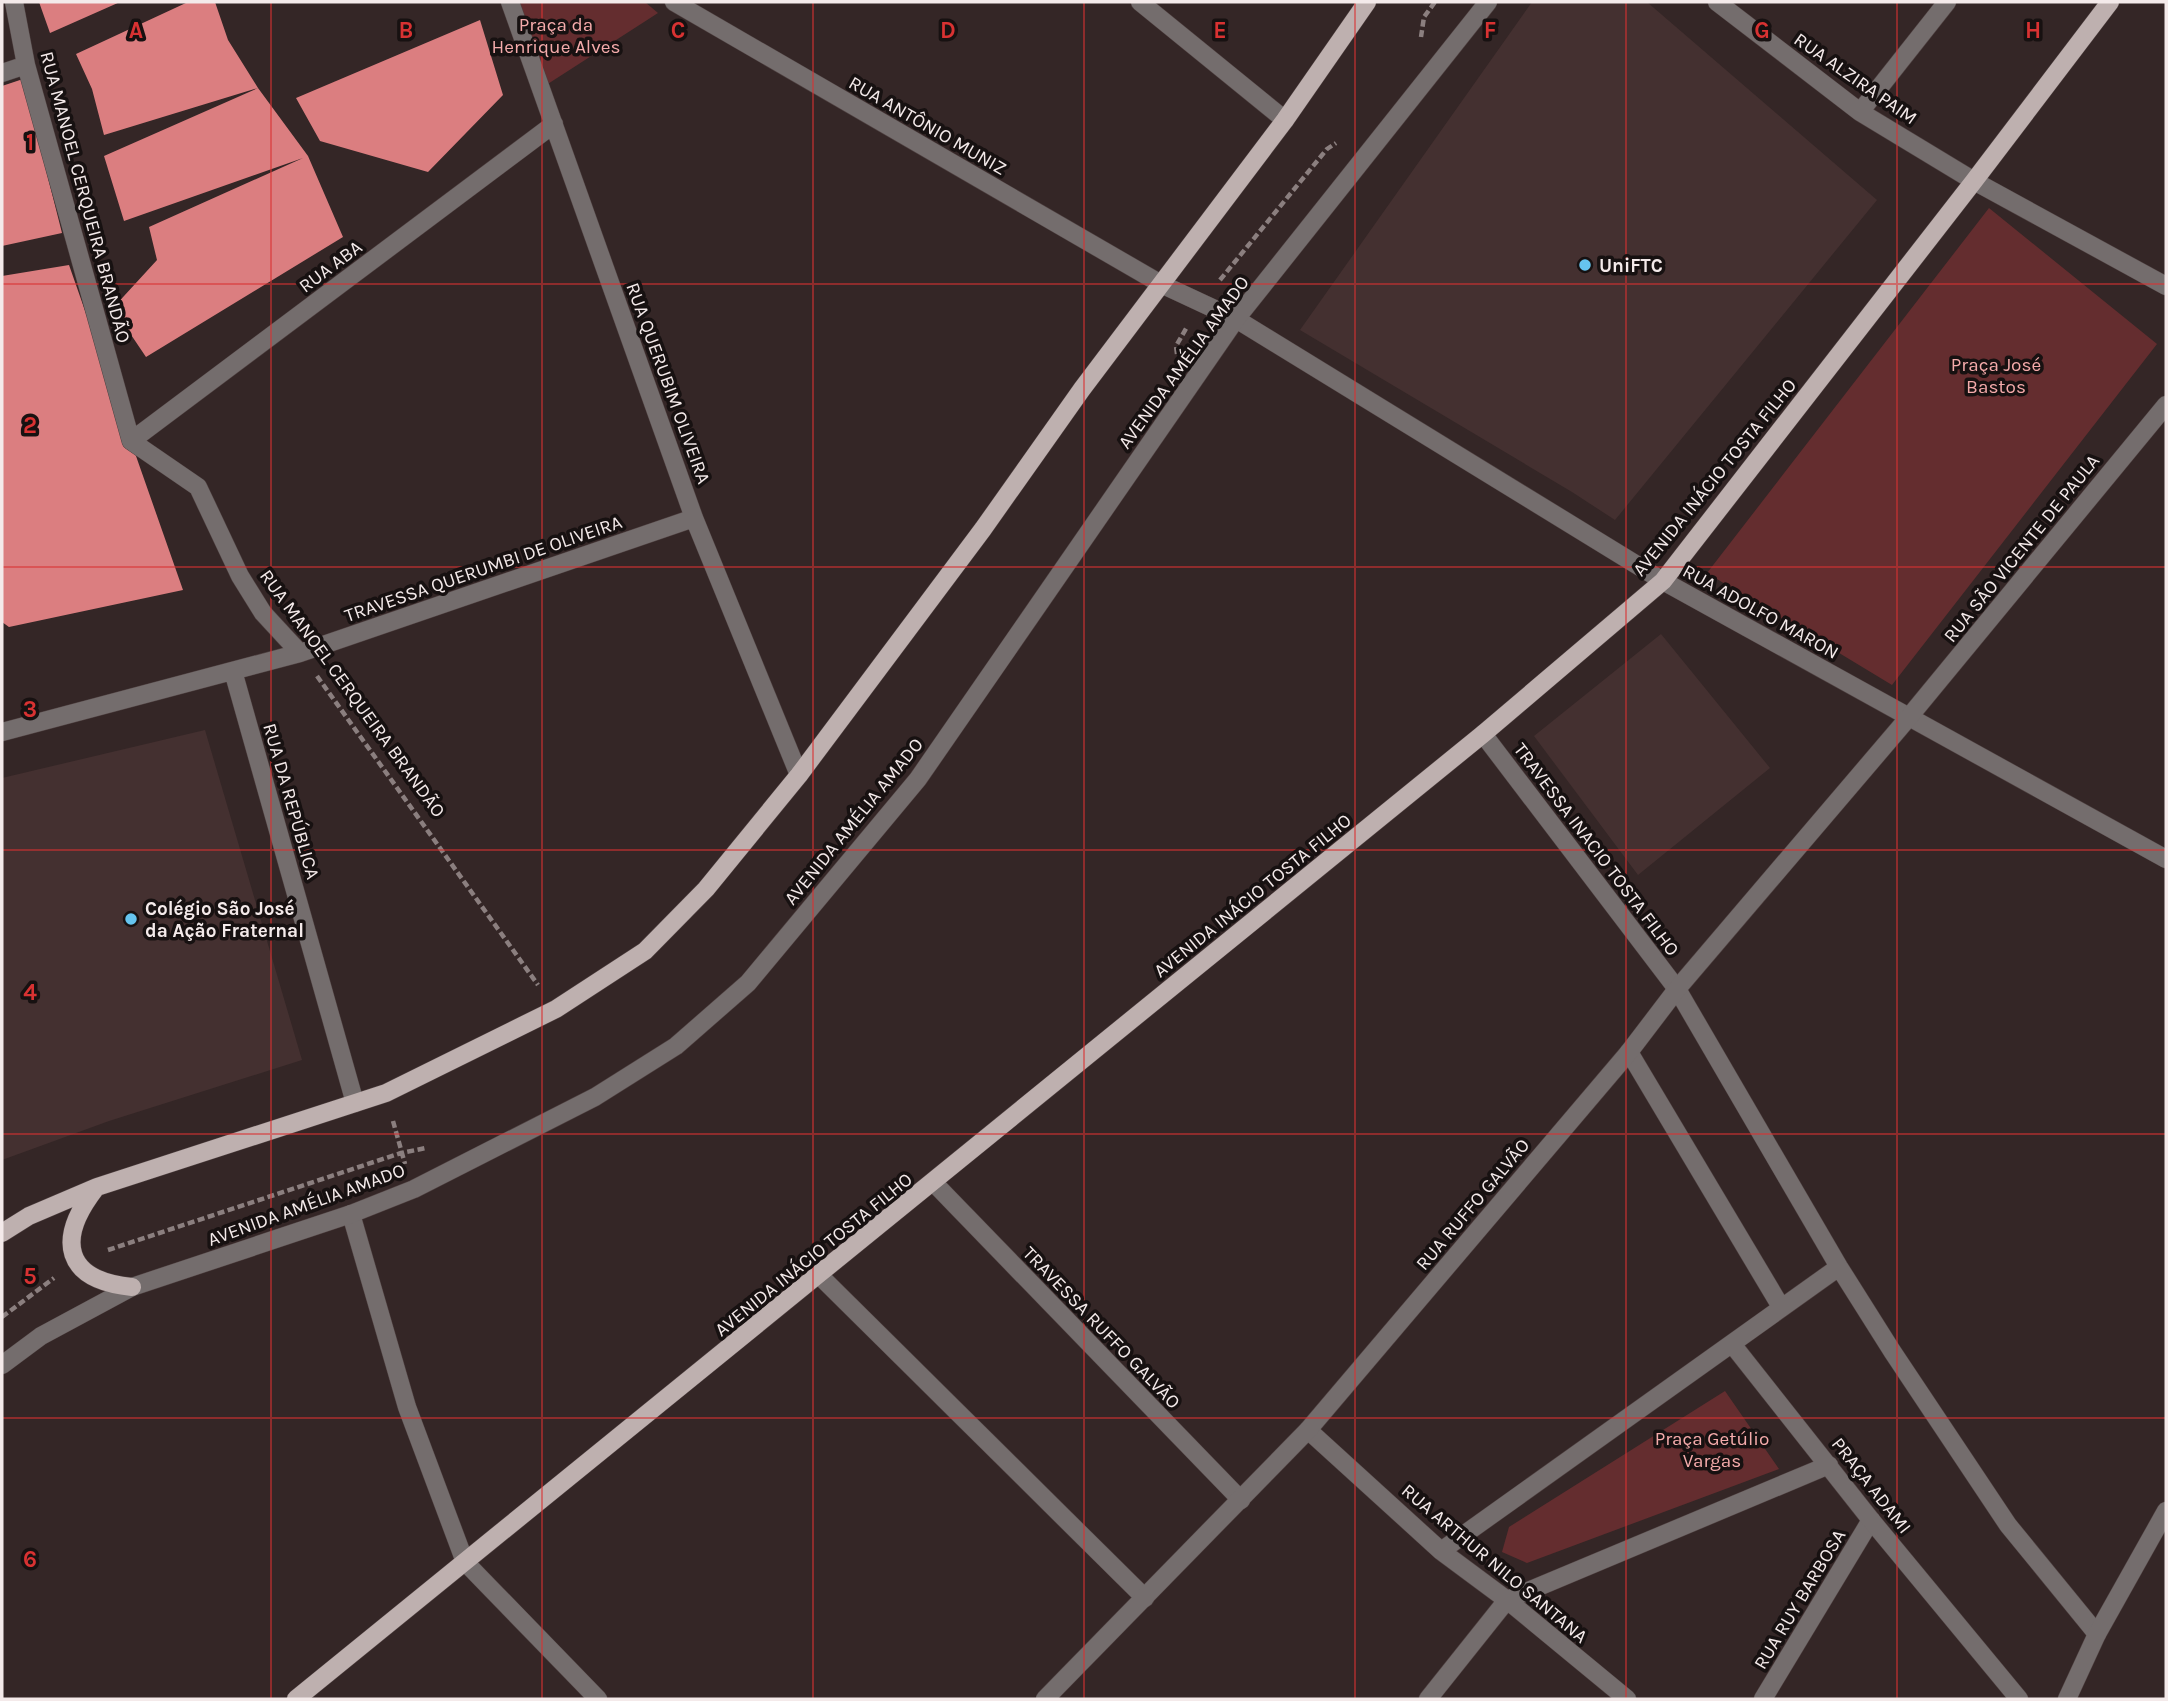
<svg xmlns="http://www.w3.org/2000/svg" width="2168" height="1701" viewBox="0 0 2168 1701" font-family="Karla,sans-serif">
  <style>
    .built { fill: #443030 }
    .green { fill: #642d2f }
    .building { fill: #db7e80 }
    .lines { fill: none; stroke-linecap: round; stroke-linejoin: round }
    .pedestrian-casing { stroke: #4f4141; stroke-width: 19 }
    .minor-casing { stroke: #4f4141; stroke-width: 19 }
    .tertiary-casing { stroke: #4f4141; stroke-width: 19 }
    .primary-casing { stroke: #4f4141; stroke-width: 19 }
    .path { stroke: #8b7f7f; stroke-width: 4.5; stroke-dasharray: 7 3.5; stroke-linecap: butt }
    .pedestrian { stroke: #746d6d; stroke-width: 18 }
    .minor { stroke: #746d6d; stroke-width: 18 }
    .tertiary { stroke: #746d6d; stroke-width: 18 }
    .primary { stroke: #beb0af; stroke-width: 18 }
    .grid { fill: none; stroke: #d83232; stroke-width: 2; stroke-opacity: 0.55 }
    .poi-dot { fill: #66c4ef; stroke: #171111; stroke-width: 2.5 }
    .labels { text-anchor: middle; stroke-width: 7; stroke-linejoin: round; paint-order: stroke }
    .park-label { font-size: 19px; fill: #f5abab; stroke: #171111 }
    .street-label { font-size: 19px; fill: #f4eaea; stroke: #171111 }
    .poi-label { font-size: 19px; font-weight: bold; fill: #f4eaea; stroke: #171111; text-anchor: start }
    .grid-label { font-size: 23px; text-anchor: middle; font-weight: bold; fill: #d83232; stroke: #171111; stroke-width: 7; stroke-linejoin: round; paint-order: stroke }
  </style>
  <rect width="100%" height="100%" fill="#342626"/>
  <!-- built -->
  <path class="built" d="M1532,2h115l230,198 -262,320 -43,-28 -272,-162z
    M1661,634l109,134 -132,107 -104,-139z
    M205,730l97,330 -193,61 -107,39v-382z"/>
  <!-- green -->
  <path class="green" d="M509,2h136l13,11 -118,76z
    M1989,208l168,136 -265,341 -185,-112z
    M1725,1391l54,78 -252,94 -25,-11 7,-25z"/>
  <!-- building -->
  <path class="building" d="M39,2h81l-70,31z
    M188,2h27l13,38 30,48 -154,47 -12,-46 -16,-35z
    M480,20l23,75 -75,77 -108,-31 -24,-43z
    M23,79l39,154 -60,13v-160z
    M258,88l50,68 35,81 -197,120 -33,-49 44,-48 -8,-33 154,-69 -179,63 -20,-65z
    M69,265l114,325 -174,37 -7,-5v-346z"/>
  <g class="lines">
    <defs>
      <path id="pedestrian" d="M1763,1699l108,-179"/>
      <path id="minor" d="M14,2l12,63 105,376 67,46 42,89 23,37 37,40
        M510,2l184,516 105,257
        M1140,2l145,118
        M1717,2l143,110 114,69 192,105
        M2,73l24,-8
        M1860,112l87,-110
        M1161,284l75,35 427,262 503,278
        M131,441l423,-317
        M233,671l122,432
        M2,732l298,-79 394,-135
        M1483,734l194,255 162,278 53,84 116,174 89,109
        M1629,1052l152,255
        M934,1183l307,317
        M351,1214l56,193 58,155 133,137
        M819,1275l326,323
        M1732,1344l139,176 148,179
        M1308,1430l133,121 66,49 120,99
        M1441,1551l398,-284
        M1428,1699l79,-99 322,-135"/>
      <path id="tertiary" d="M674,2l487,282
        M2,1365l39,-29 91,-49 219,-73 63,-25 181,-92 81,-51 72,-63 170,-204 318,-460 252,-317
        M1045,1699l263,-269 321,-378 48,-63 232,-272 257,-312
        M2067,1699l30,-65 69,-123"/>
      <path id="primary" d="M95,1189c-39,51 -31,91 37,98
        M2,1233l27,-17 68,-29 289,-94 170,-84 89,-58 61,-62 93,-114 184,-246 99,-140 203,-269 82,-118
        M296,1699l1187,-965 180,-153 311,-400 136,-179"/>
    </defs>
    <!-- pedestrian casing -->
    <use href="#pedestrian" class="pedestrian-casing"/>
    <!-- minor casing -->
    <use href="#minor" class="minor-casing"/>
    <!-- tertiary casing -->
    <use href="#tertiary" class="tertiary-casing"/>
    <!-- primary casing -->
    <use href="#primary" class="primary-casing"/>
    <!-- path -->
    <path class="path" d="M1421,37l3,-20 11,-15
      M1220,280l107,-131 9,-6
      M1177,354l-1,-8 11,-19
      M317,676l221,309
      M393,1121l12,43
      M108,1250l293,-97 25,-5
      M2,1317l52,-39"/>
    <!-- pedestrian -->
    <use href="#pedestrian" class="pedestrian"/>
    <!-- minor -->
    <use href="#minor" class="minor"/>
    <!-- tertiary -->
    <use href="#tertiary" class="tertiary"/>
    <!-- primary -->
    <use href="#primary" class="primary"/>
  </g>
  <!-- grid -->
  <path class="grid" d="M271,2v1697M542,2v1697M813,2v1697M1084,2v1697M1355,2v1697M1626,2v1697M1897,2v1697M2,284h2164M2,567h2164M2,850h2164M2,1134h2164M2,1418h2164"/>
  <!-- markers -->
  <g class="poi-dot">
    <circle cx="1585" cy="265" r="7"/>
    <circle cx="131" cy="919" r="7"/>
  </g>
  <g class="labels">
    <!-- park labels -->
    <g class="park-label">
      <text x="556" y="31">Praça da<tspan x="556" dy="22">Henrique Alves</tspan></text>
      <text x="1996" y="371">Praça José<tspan x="1996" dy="22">Bastos</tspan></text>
      <text x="1712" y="1445">Praça Getúlio<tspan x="1712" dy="22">Vargas</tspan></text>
    </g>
    <!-- street labels -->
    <g class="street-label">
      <text transform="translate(1856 78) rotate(35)" y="7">RUA ALZIRA PAIM</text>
      <text transform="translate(928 125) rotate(30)" y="7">RUA ANTÔNIO MUNIZ</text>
      <text transform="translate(86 197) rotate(75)" y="7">RUA MANOEL CERQUEIRA BRANDÃO</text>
      <text transform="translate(330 266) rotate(-37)" y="7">RUA ABA</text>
      <text transform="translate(1183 362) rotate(-54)" y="7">AVENIDA AMÉLIA AMADO</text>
      <text transform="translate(669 383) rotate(70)" y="7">RUA QUERUBIM OLIVEIRA</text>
      <text transform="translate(1714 477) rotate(-51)" y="7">AVENIDA INÁCIO TOSTA FILHO</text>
      <text transform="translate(2021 548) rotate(-51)" y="7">RUA SÃO VICENTE DE PAULA</text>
      <text transform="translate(483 568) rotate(-19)" y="7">TRAVESSA QUERUMBI DE OLIVEIRA</text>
      <text transform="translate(1761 611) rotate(29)" y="7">RUA ADOLFO MARON</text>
      <text transform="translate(353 693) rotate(54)" y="7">RUA MANOEL CERQUEIRA BRANDÃO</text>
      <text transform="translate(292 801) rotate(74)" y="7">RUA DA REPÚBLICA</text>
      <text transform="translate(853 821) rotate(-51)" y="7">AVENIDA AMÉLIA AMADO</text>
      <text transform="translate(1597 849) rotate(53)" y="7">TRAVESSA INACIO TOSTA FILHO</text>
      <text transform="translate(1252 895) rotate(-39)" y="7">AVENIDA INÁCIO TOSTA FILHO</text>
      <text transform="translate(306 1204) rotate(-20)" y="7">AVENIDA AMÉLIA AMADO</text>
      <text transform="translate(1472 1204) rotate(-50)" y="7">RUA RUFFO GALVÃO</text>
      <text transform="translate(813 1254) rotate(-39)" y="7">AVENIDA INÁCIO TOSTA FILHO</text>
      <text transform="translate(1102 1327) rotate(46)" y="7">TRAVESSA RUFFO GALVÃO</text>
      <text transform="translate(1872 1485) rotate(52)" y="7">PRAÇA ADAMI</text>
      <text transform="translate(1495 1563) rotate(40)" y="7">RUA ARTHUR NILO SANTANA</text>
      <text transform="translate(1799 1599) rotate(-59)" y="7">RUA RUY BARBOSA</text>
    </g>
    <!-- poi labels -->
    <g class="poi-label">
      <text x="1599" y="272">UniFTC</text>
      <text x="145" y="915">Colégio São José<tspan x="145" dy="22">da Ação Fraternal</tspan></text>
    </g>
  </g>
  <g class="grid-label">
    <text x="136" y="38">A</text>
    <text x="406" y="38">B</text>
    <text x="678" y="38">C</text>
    <text x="948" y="38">D</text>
    <text x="1220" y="38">E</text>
    <text x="1490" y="38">F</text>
    <text x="1762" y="38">G</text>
    <text x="2033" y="38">H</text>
    <text x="30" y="150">1</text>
    <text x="30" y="433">2</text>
    <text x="30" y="717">3</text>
    <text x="30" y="1000">4</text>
    <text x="30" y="1284">5</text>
    <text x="30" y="1567">6</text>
  </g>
  <!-- border -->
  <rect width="2168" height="1701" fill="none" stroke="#f4eaea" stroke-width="7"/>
</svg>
